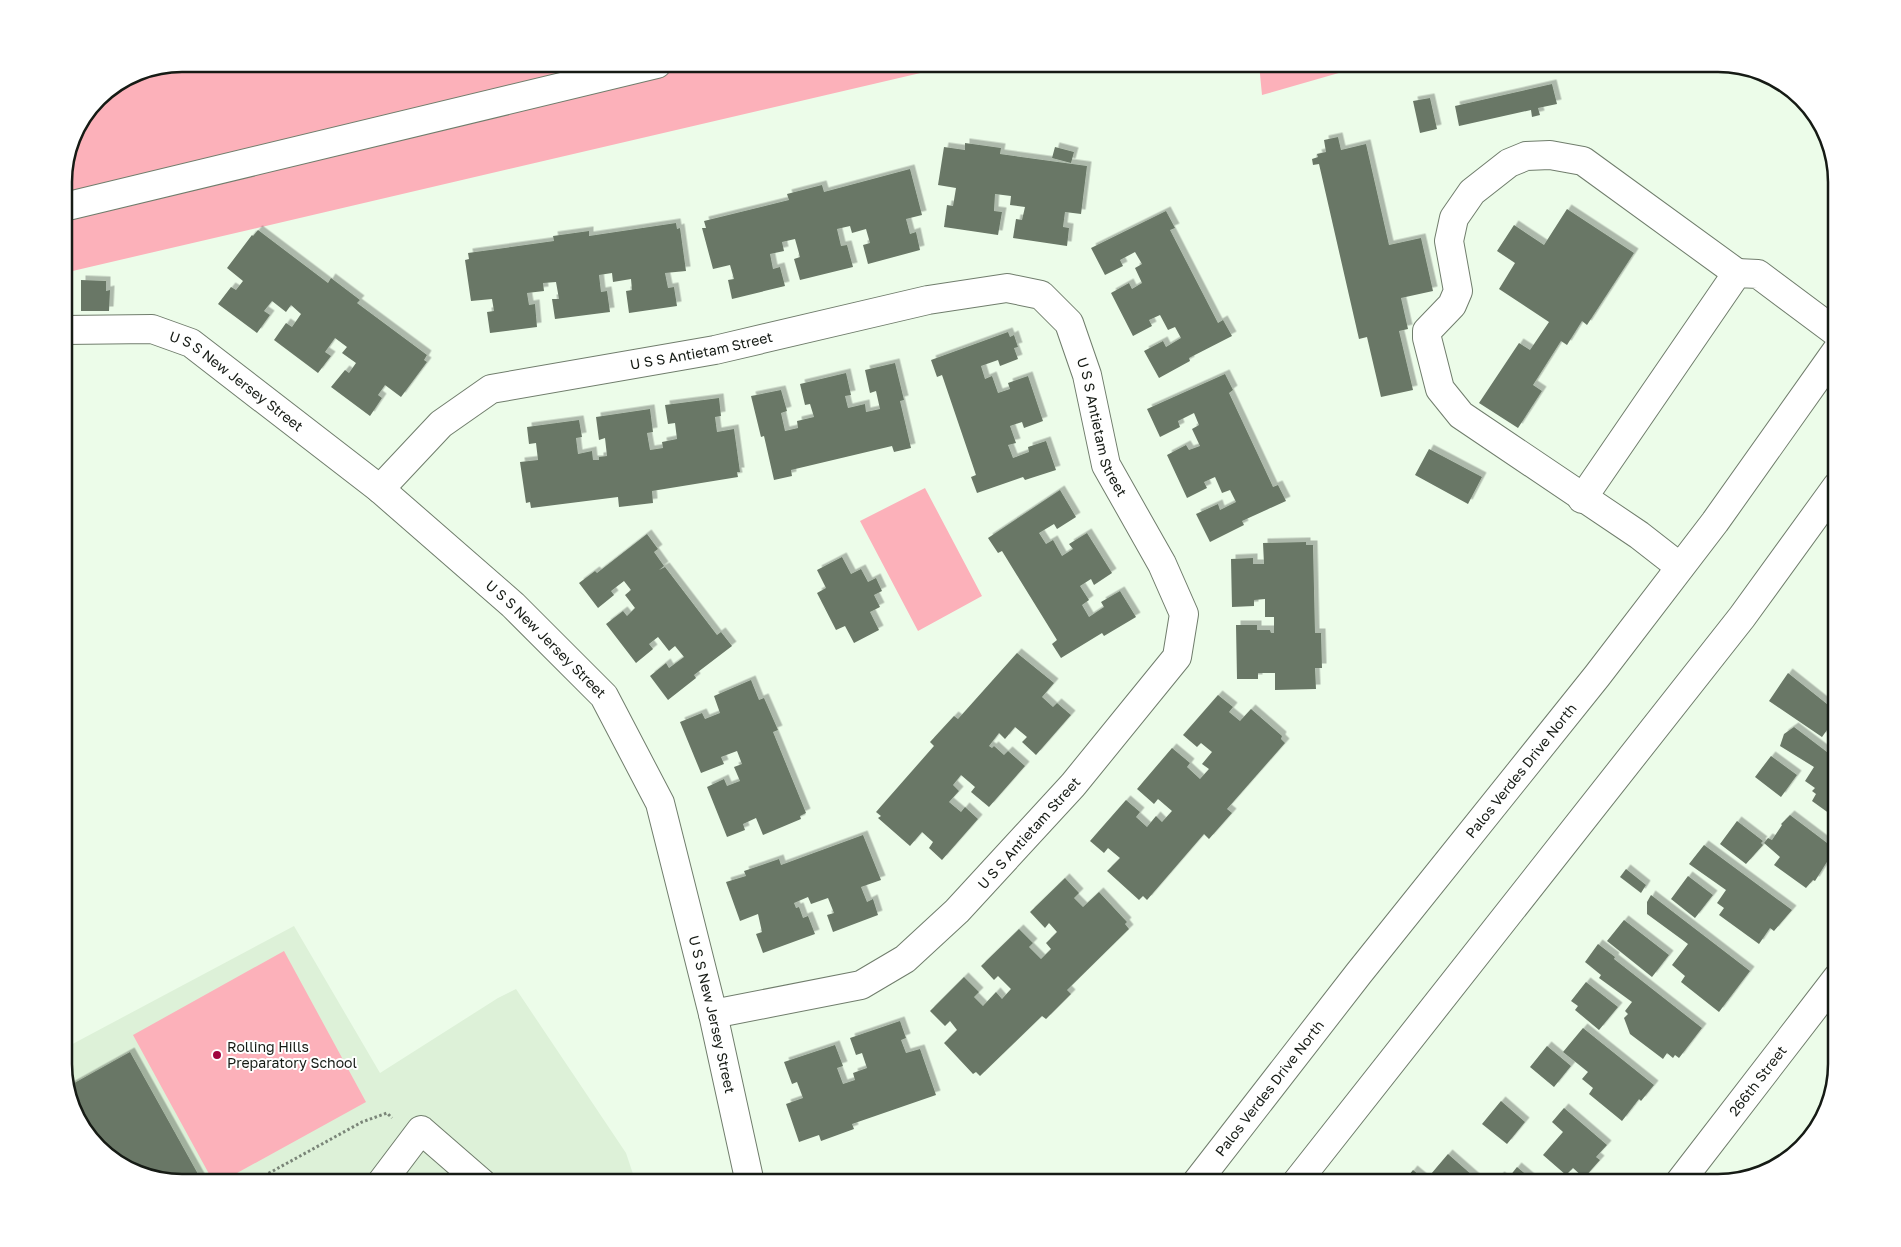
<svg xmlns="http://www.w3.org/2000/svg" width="1901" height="1247" viewBox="0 0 1901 1247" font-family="'Golos Text',sans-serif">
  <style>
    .built { fill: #ddf1d8 }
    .green { fill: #fcb1ba }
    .building { fill: #697766; filter: url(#shadow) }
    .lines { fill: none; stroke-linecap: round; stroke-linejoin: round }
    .minor-casing { stroke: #707d6c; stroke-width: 30 }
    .major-casing { stroke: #707d6c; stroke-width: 30 }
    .path { stroke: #7a8578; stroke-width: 3; stroke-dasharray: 2.5 2.5; stroke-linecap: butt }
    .minor { stroke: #fff; stroke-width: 28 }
    .major { stroke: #fff; stroke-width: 28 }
    .poi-dot { fill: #a1033e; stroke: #fff; stroke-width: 2 }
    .labels { text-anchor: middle; stroke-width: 4; stroke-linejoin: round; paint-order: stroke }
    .street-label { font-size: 14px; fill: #161b15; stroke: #fff }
    .poi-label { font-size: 14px; fill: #161b15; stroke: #fff; text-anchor: start }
    .rim { fill: none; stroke: #161b15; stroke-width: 2.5 }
  </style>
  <defs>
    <filter id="shadow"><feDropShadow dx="4.5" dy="-4.5" stdDeviation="0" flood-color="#0004"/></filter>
  </defs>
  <rect width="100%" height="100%" fill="#ecfce9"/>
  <!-- built -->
  <path class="built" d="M294,926l86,147 118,-75 18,-9 110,164 10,30h-453l-66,-20 -37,-39 -16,-52 1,-24z"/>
  <!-- green -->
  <path class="green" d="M183,64h776l-895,209v-98l12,-45 23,-32 38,-25z
    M1259,64h111l-108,31z
    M925,488l57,108 -64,35 -58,-110z
    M284,951l82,151 -147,81h-5l-81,-148z"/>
  <!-- building -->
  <path class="building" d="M1552,84l5,20 -19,4 2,7 -8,2 -1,-7 -72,16 -4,-20z
    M1430,98l7,31 -17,4 -7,-32z
    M1338,137l3,13 25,-6 23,101 32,-7 12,53 -32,7 7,31 -9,2 14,59 -32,7 -14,-60 -8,2 -40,-175 -6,1 -1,-6 6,-2 -1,-3 9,-2 -2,-12z
    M965,143l36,5 -1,6 87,12 -6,48 -16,-2 -2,15 6,1 -2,18 -54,-8 3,-19 6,1 3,-13 -15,-2 1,-9 -16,-2 -1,17 8,1 -4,23 -54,-8 3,-22 6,1 3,-18 -18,-3 6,-38 21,3z
    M1055,147l19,5 -3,11 -19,-5z
    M910,169l12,46 -16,4 4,15 6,-2 4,18 -52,14 -5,-19 7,-2 -4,-14 -14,4 -2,-7 -13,3 4,17 6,-1 6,22 -53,13 -6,-21 6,-2 -5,-18 -13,3 2,9 -14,3 3,15 7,-2 5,19 -53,13 -4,-19 6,-1 -4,-14 -17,4 -11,-41h4l-2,-7 85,-21 -2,-6 35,-9 2,7z
    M1567,209l67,44 -47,72 -5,-4 -15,24 -6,-4 -28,44 9,6 -24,37 -39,-25 40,-60 11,7 19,-28 -50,-33 16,-26 -18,-12 17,-26 30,20z
    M1166,211l9,17 -5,2 48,93 5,-3 9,16 -43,22 1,3 -31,17 -15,-27 19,-10 3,6 15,-9 -6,-11 -7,3 -8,-15 -11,5 3,6 -19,10 -22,-43 18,-10 3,6 10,-6 -7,-15 7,-4 -7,-12 -15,8 3,6 -18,9 -14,-27z
    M676,223l1,6 3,-1 6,43 -21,2 3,15 6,-1 3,19 -48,7 -3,-22 6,-1 -1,-11 -18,3 -1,-9 -13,2 2,17 6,-1 3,21 -55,7 -3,-20h7l-3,-17 -13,1 1,8 -17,2 2,12 6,-1 2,23 -47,6 -3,-21 7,-1 -2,-12 -21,2 -6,-41 4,-1 -1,-6 86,-12 -1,-5 36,-5v5z
    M258,230l70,53 3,-5 29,22 -3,3 70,52 -3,5 3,2 -26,35 -16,-12 -7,10 4,3 -12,18 -39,-29 14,-17 4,3 7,-10 -14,-10 5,-6 -12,-9 -10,14 6,4 -13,17 -44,-33 12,-17 6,4 9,-13 -10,-9 -5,7 -14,-11 -8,10 6,4 -13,18 -39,-29 13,-17 5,3 7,-9 -16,-13 25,-33 1,1z
    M81,280l25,1v10l4,-1 -1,21h-28z
    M1008,332l2,5 4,-2 4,12 -4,1 4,11 -18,7 -2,-6 -17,6 4,13 7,-3 6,17 12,-4 -2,-6 20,-7 15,45 -19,7 -2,-6 -12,4 6,17 -8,2 5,13 16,-6 -1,-5 18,-6 10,29 -31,10 -2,-3 -46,16 -6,-16 5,-2 -34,-100 -5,2 -6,-17z
    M895,363l9,37 -4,1 11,47 -17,4 -2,-6 -101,24 1,6 -18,4 -10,-44 -3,1 -10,-41 30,-6 6,21 -6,2 4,18 13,-3 -1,-7 17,-4 -4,-13 -5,1 -5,-21 46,-11 5,22 -6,1 3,12 17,-4 1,8 14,-3 -4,-18 -6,2 -5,-23z
    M1225,374l8,16 -4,3 44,94 5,-2 8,16 -44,20 2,4 -34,17 -14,-28 22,-10 2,6 16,-8 -6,-12 -8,3 -7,-16 -11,5 3,6 -20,10 -20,-43 19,-10 3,5 11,-4 -8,-17 7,-4 -5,-12 -16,8 2,6 -20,10 -13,-28z
    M719,398l2,18 -6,1 2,15 17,-3 6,43h-3l1,5 -86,14 1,12 -34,4 -1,-10 -87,11 -1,-6 -4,1 -6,-41 18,-2 -2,-17 -7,1 -2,-17 52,-7 3,17 -6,1 2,16 14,-3 1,9h6v-3l8,-1 -2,-18 -6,2 -3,-23 54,-8 3,23 -6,1 3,17 13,-2 -1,-6 15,-3 -2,-16 -7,1 -3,-19z
    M1429,449l53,28 -14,27 -53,-29z
    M1060,490l16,27 -19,12 -3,-5 -15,9 7,11 7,-4 9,16 11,-7 -4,-5 18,-11 25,40 -18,12 -3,-6 -11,7 9,14 -7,5 7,12 15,-10 -3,-5 19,-11 16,26 -32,19 -2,-3 -41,25 -9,-14 5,-4 -55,-89 -4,2 -10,-15z
    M647,534l11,15 -4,3 10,14 -5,4 6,-3 52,68 4,-3 11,14 -38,29 2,3 -28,22 -18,-24 16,-13 3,5 15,-11 -9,-11 -6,5 -11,-14 -9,7 4,5 -17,14 -30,-39 17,-13 4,5 8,-8 -10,-13 6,-5 -7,-9 -13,10 3,4 -16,13 -19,-25 16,-12 2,2z
    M1306,542v3h7l2,88h6l1,35h-7l1,21 -41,1v-17h-17v6h-21l-1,-54h21v5h13l1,3h3v-16h-9v-18l-11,1v6l-22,1 -1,-48 22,-1v6h11l-1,-21z
    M842,557l9,17 10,-5 7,13 8,-4 6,13 -8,4 6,12 -10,5 9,18 -25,13 -9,-17 -9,4 -19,-37 9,-5 -9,-18z
    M1017,653l37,30 -12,14 11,10 4,-4 14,12 -35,40 -14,-13 5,-5 -12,-10 -10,12 -6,-6 -10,13 3,2 2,-2 10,9 4,-4 17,15 -36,41 -18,-15 4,-5 -14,-12 -8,10 6,6 -10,11 12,10 4,-5 13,12 -36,41 -13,-12 4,-6 -11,-10 -12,14 -32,-28 3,-2 -5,-4 58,-66 -4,-4 24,-26 4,3z
    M1788,673l49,39v4l-15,21 -53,-36z
    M751,680l8,20 5,-2 14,32 -5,2 33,81 -6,3 1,3 -38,16 -7,-17 -13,6 2,6 -18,7 -20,-50 17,-8 3,7 13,-5 -6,-14 8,-3 -5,-13 -16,6 3,7 -23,9 -21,-51 22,-9 3,6 15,-6 -6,-17z
    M1218,695l15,12 -4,5 11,9 11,-12 31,27 -1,3 4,4 -58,66 5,4 -23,26 -5,-5 -57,66 -4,-4 -4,4 -32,-29 13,-13 -12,-10 -4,5 -14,-12 36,-41 14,12 -4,5 11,10 9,-11 6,6 10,-11 -14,-12 -4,5 -17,-15 35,-41 18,15 -3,4 13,12 9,-10 -7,-5 10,-12 -11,-9 -4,4 -14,-12z
    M1794,727l33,25 2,-2 8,5v64l-25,-18 4,-7 -4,-3 3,-3 -10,-7 9,-14 -34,-21 4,-12z
    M1771,756l26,19 -16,22 -26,-20z
    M1790,815l45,34 -20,32 -2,-1 -7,8 -32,-23 6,-8 -16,-14 4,-5 4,2 10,-15 -1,-1z
    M1737,821l26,20 -2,2 2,2 -17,19 -26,-20z
    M863,835l18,45 -20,7 6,15 6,-3 5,16 -45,17 -6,-17 7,-2 -6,-15 -17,6 -3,-7 -14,6 2,5 3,-1 4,11 5,-2 7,18 -52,19 -7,-19 6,-2 -4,-18 -18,7 -14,-39 20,-6 -2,-5 35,-12 2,6z
    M1704,845l88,65 -18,21 -4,-3 -11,16 -40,-29 5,-7 -7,-5 9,-13 -37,-26z
    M1626,869l20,16 -5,8 -21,-16z
    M1688,876l25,19 -18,23 -24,-19z
    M1065,878l14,15 -5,5 9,9 16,-15 28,30 -2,2 4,5 -62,61 4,4 -25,25 -4,-3 -62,60 -4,-4 -3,2 -29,-31 13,-13 -7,-9 -5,5 -15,-15 34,-34 15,15 -5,5 9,9 13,-14 6,7 9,-10 -13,-13 -4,4 -13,-14 38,-37 14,14 -4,4 12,12 10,-10 -5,-6 11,-11 -8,-9 -4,5 -15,-16z
    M1651,895l99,76 -31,41 -38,-30 4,-6 -13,-11 16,-21 -41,-30v-12z
    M1624,920l45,35 -17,22 -45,-36z
    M1598,944l17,13 -1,2 88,69 -23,30 -4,-3 -2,3 -6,-5 -4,6 -33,-25 -6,-16 4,-4 -3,-3 7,-9 -33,-24 2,-3 -16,-13z
    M1586,982l32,25 -19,23 -24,-20 3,-4 -7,-5z
    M900,1021l6,17 -5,2 5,13 14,-4 16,46 -84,29 2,5 -33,12 -2,-6 -20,7 -13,-38 17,-6 -6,-16 -5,2 -8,-22 51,-17 8,21 -6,2 6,16 12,-4 -2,-7 14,-5 -5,-15 -6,2 -6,-17z
    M1583,1028l71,57 -13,16 -2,-2 -17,22 -33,-27 4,-6 -11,-9 6,-7 -25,-20z
    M1547,1046l24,20 -17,21 -24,-20z
    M130,1052l73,131h-20l-66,-20 -13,-13 -35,-64z
    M1501,1101l24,21 -18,22 -25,-20z
    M1564,1108l43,37 -11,12 4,3 -16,18 -11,-10 -7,7 -23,-20 20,-23 -11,-10z
    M1448,1154l33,29h-40l-10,-9z
    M1517,1167l19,16h-42l6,-7 6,5z
    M1413,1170l12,10 -2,3h-14l-4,-3z"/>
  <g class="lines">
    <defs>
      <g id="minor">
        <path d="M64,207l593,-143"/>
        <path id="s1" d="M64,330l88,-1 39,14 189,146 133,116 91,91 56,107 53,211 37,169"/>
        <path id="s2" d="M380,489l61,-65 50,-35 224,-39 213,-50 79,-12 34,7 28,28 18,52 19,90 56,99 22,50 -7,43 -104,128 -116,126 -52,48 -44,26 -148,29"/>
        <path d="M1582,499l155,-226 21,1 79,59"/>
        <path d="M1680,567l-41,-32 -178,-120 -21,-26 -13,-51v-7l25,-26 6,-14 -9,-50 5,-23 18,-26 37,-29 17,-7 24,-1 33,6 154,112"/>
        <path d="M381,1183l40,-53 61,53"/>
        <path id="s3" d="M1679,1183l158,-205"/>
      </g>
      <g id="major">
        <path id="s4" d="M1196,1183l163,-210 238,-297 118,-154 122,-172"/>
        <path d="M1296,1183l446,-566 95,-131"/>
      </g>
    </defs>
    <!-- minor casing -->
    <use href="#minor" class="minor-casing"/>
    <!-- major casing -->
    <use href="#major" class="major-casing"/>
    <!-- path -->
    <path class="path" d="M251,1183l111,-61 25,-9 5,5"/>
    <!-- minor -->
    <use href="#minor" class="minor"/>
    <!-- major -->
    <use href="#major" class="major"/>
  </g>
  <!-- markers -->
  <circle class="poi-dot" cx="217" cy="1055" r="5"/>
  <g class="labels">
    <!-- street labels -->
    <g class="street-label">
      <text dy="5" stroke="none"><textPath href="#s2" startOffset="364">U S S Antietam Street</textPath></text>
      <text dy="5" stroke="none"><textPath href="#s1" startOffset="188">U S S New Jersey Street</textPath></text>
      <text dy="5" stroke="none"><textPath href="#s2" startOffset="860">U S S Antietam Street</textPath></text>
      <text dy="5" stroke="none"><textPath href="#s1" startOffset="592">U S S New Jersey Street</textPath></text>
      <text dy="5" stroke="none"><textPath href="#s4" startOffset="525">Palos Verdes Drive North</textPath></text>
      <text transform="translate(1029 833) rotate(-48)" y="5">U S S Antietam Street</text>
      <text dy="5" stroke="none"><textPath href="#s1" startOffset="1012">U S S New Jersey Street</textPath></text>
      <text dy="5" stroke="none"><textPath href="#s3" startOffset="129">266th Street</textPath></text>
      <text dy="5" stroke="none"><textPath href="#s4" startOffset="120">Palos Verdes Drive North</textPath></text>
    </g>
    <!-- poi labels -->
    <g class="poi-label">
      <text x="227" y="1052">Rolling Hills<tspan x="227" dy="16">Preparatory School</tspan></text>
    </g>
  </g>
  <!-- crop -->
  <path d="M0 0H1901V1247H0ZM182 72H1718A110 110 0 0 1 1828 182V1064A110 110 0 0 1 1718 1174H182A110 110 0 0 1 72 1064V182A110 110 0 0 1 182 72Z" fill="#fff" fill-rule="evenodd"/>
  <path class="rim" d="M182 72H1718A110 110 0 0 1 1828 182V1064A110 110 0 0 1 1718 1174H182A110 110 0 0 1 72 1064V182A110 110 0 0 1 182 72Z"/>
</svg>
